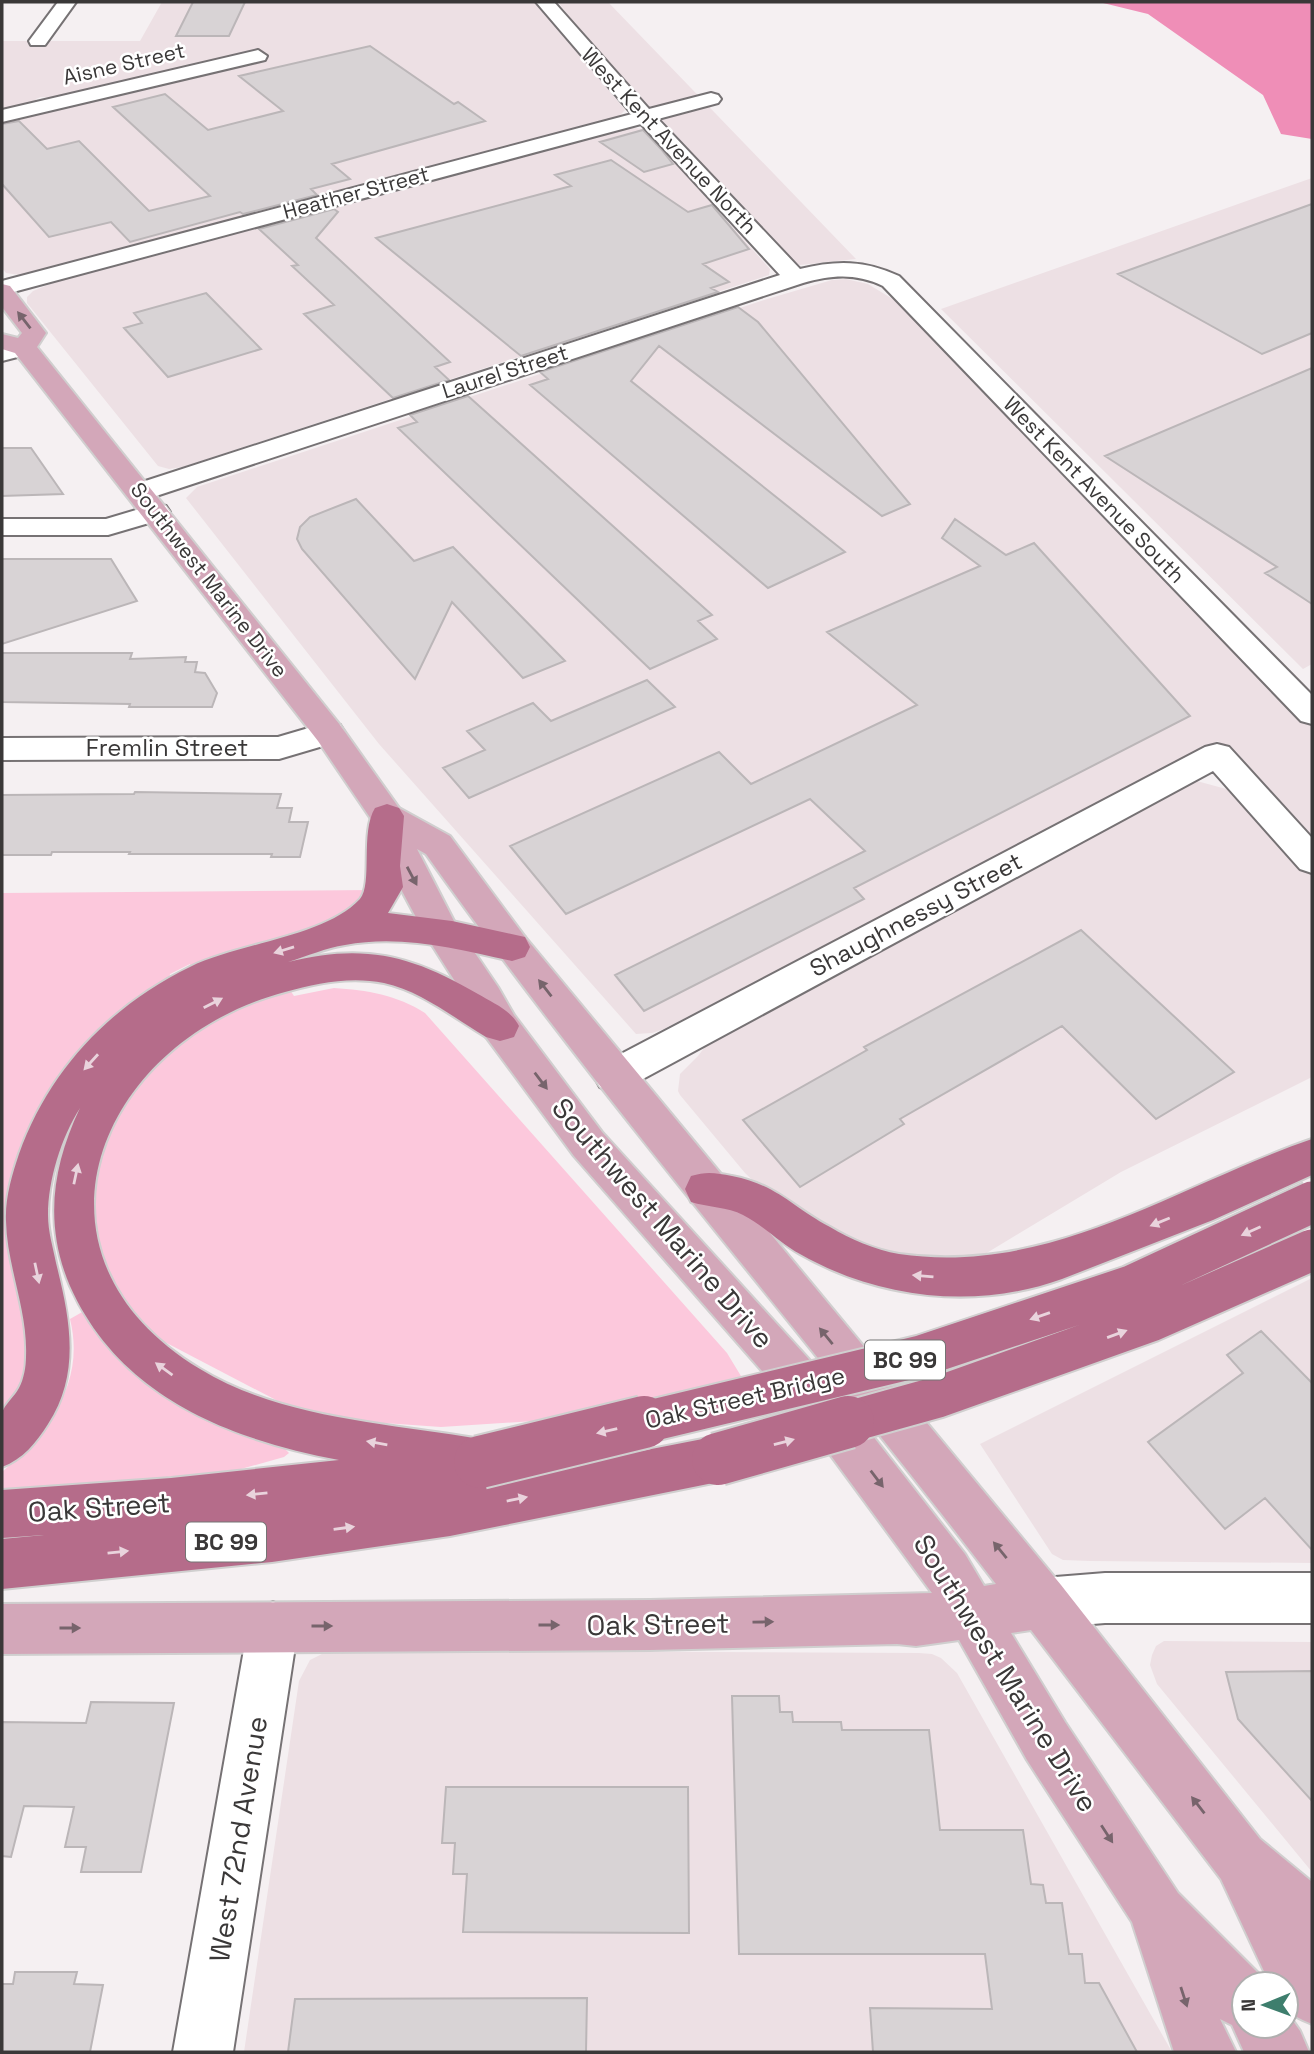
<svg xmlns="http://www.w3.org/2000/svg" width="1314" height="2054" viewBox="0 0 1314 2054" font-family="'Space Grotesk',sans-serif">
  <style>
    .built { fill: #ede0e4 }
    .green { fill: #fcc8dc }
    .water { fill: #ef8eb7 }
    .building { fill: #d8d3d5; stroke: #bbb6b8; stroke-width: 2 }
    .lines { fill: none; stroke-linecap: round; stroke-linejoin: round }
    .minor-casing { stroke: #767274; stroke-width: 4 }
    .major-casing { stroke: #d0cfcf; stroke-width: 4 }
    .highway-casing { stroke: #d0cfcf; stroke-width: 4 }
    .minor { fill: #fff; fill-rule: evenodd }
    .major { fill: #d3a7b9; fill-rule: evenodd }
    .highway { fill: #b56c8a; fill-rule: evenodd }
    .highway-bridge-far1-casing { stroke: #d0cfcf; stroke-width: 45; stroke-linecap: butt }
    .highway-bridge-casing { stroke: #d0cfcf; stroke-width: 56; stroke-linecap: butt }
    .highway-bridge-far1 { stroke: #b56c8a; stroke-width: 41 }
    .highway-bridge { stroke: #b56c8a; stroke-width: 52 }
    .oneway { fill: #77646c }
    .oneway2 { fill: #e9d3dc }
    .labels { text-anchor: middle; stroke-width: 5; stroke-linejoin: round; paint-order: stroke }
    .far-street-label { font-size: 21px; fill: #3a3838; stroke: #fff }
    .shield { fill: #fff; stroke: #757474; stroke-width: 2 }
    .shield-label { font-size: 23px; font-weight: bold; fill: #3a3838 }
    .street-label { font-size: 24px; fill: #3a3838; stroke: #fff }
    .near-street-label { font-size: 28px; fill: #3a3838; stroke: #fff }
  </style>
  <rect width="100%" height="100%" fill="#f5f0f2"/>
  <!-- built -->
  <path class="built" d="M162,2h376l87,108 -7,7 -433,118 -135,34 -30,6 -14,-2 -4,-5v-146l236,-56 -9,-9 -172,41 -16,-1 -5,2v5l-6,2 -28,6v-71h138z
    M558,2h50l248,257 -56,6 -11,-2 -192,-210z
    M623,127l22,2 125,140 -1,6 -586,192 -14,2 -11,-3 -131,-163v-6l6,-6 22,-9z
    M1312,178v486l-9,5 -362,-360z
    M846,279l22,5 36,22 408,420v117l-94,-102 -554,288 -12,4 -16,1 -257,-290 -193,-246 11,-11 567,-187 68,-20z
    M1193,780l37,10 19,15 63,70v202l-191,95 -136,82 3,11 -39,1 -93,-18 -84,-49 -27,-26 -65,-78 -2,-4 2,-17 18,-18 12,-16z
    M1312,1278v285l-222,-2 -27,-1 -11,-6 -72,-110z
    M1164,1641l148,1v230l-155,-188 -7,-19 2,-10 4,-9z
    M330,1650l589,3 13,1 9,4 16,15 215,379h-928l55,-371 11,-21z"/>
  <!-- green -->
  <path class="green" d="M373,890l-26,27 -156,51 -1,-4 -20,10 -1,5 -114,112 -25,255 -6,36 -22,37v-526z
    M334,988c33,2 63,7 91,25l302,340 17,28 -210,40 -93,6 -100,-7 -46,-10 -136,-71 -51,-57 -19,-61 8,-65 22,-50 30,-41 47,-37 39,-20 55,-18 4,6z
    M84,1311c18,40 75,86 115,106 27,14 57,22 86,32l4,4 -5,4 -68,19 -126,18 -88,6v-28c46,-40 84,-89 68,-153z"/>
  <!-- water -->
  <path class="water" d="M1099,2h213v137l-31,-5 -18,-39 -115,-81z"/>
  <!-- building -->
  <path class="building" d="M193,2h52l-16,34h-53z
    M370,46l84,58 4,-2 27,19 -153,43 18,15 -39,10 6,6 -74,19 -3,-2 -110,30 -19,-20 -62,15 -47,-53v-60l17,-3 28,28 32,-8 70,70 61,-15 -97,-89 52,-13 43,36 75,-19 -44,-35z
    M643,130l18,19 12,15 -29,8 -44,-30z
    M611,160l77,52 24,-7 37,44 -46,15 26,18 -18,6 7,4 -197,64 -145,-118 195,-52 -16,-11z
    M1312,204v129l-50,21 -144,-80z
    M334,209l4,3 -22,26 134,124 -15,5 14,13 -56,18 -89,-84 30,-9 -42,-39 6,-1 -39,-36z
    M206,293l55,56 -93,28 -44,-49 18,-5 -8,-10z
    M738,307l20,15 152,182 -28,12 -223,-170 -28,35 214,171 -77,36 -238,-203 18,-6 -8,-7z
    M1312,368v236l-47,-31 12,-6 -172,-111z
    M468,396l244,219 -14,6 19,18 -67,30 -252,-241 19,-6 -7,-7z
    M2,448h29l32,46 -61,2z
    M356,499l58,62 39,-14 112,114 -42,17 -71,-76 -37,77 -113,-130 -5,-10 3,-12 10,-10z
    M955,519l51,36 28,-12 156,173 -336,172 10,11 -220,112 -29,-36 250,-124 -55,-52 -244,115 -56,-68 209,-94 32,32 166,-79 -90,-73 153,-66 -38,-28z
    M2,559h109l26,42 -135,43z
    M2,653h130l-2,6 56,-2 -1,5h12l-2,10 10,1 12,20 -5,14h-83l1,-3 -128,-2z
    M647,680l28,27 -206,91 -26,-30 42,-18 -18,-19 66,-28 18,18z
    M135,792l146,2 -4,14h15l-3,14h19l-8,35h-29l1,-3h-143l1,-2h-78l-1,3h-49v-60l132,-1z
    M1081,930l153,142 -78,47 -94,-93 -162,93 4,5 -104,63 -57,-67 124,-70 -3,-3z
    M1261,1331l51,52v167l-47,-52 -40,31 -77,-87 95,-69 -16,-18z
    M1312,1671v130l-74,-82 -12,-47z
    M732,1696h47l1,16h12l1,10h48l1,8h87l11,100h83l8,54 12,1 3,18h16l7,51h13l3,29h14l38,69h-264l-3,-44 122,1 -7,-55h-246z
    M91,1702l83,1 -33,169h-60l5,-25h-21l9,-40 -50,-1 -13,51 -9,-1v-134l84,1z
    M446,1787h242l1,146 -226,-1 4,-58h-14l2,-31h-13z
    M15,1972h62l-3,12 29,1 -13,67h-88v-68h11z
    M587,1998l-1,54h-298l7,-53z"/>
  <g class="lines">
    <defs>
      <path id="minor" d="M58,2h18l-31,43h-14l-2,-4z
        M536,2h18l95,107 62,-16 7,2 3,4 -3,4 -60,16 142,150c36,-9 65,-9 99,7l413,419v29l-11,-3 -418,-435c-28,-13 -51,-11 -80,-3l-653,215 -10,2 -10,-2 -4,-6 4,-6 650,-211 -139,-151 -639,171v-14l630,-167z
        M258,50l9,6 -2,4 -263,62v-12z
        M24,341l9,2 3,5 -3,5 -31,8v-15z
        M156,504l10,2 4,6 -4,6 -58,17h-106v-16h104z
        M329,722l11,3 5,8 -5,8 -61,18 -277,1v-22l276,-1z
        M1217,744l12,3 83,91v35l-12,-4 -87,-98 -585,316 -14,5 -14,-5 -6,-11 6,-11 605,-318z
        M1105,1573h207v50h-207l-62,5 -18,-7 -7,-18 7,-18 18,-7z
        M273,1602l18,7 7,18 -65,425h-60l75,-425 7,-18z"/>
      <path id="major" d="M2,284l8,2 36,47 -9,14 303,378 59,83 51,28 75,101 536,648 199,254 52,43v142c-26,-11 -26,-12 -26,-40h-16l-49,-105 -190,-249 -20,3 54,89 113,171 87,87 1,4h-22v42h42v-15l14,20 9,21h-65l-12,-27 -12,-6 16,33h-62l-42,-130 -105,-162 -68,-120 -43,6 -19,-2 -247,6 -648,4v-50l648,-4 282,-7 -128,-174 -230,-263 -88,-119 -16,-32 -45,-71 -38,-71 -16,-44 -53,-78 -303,-388 -13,-4v-15l16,4 4,-5 -20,-26zM417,849l9,5c179,252 383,485 570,730l-12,2 -19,-32 -129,-165 -234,-257 -88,-117 -16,-28 -42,-62z"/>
      <path id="highway" d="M387,804l12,4 5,8 -4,50 3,21 -15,26 64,8 73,16 5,10 -5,10 -13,4c-55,-12 -111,-27 -167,-16 -19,3 -38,11 -57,17 75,-19 124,-7 190,32 15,9 33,16 41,32l-5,11 -14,4 -14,-4c-32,-19 -65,-46 -102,-54 -33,-7 -67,0 -99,9 -188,50 -274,263 -85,377 82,50 188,54 280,70l17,7 7,16 -7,16 -4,2 225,-44 17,7 7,16 -7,16 -17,7 -268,54 -178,26 -270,27v-50l42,-4 -42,3v-48l169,-12 168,-18c-111,-21 -220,-64 -269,-174 -26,-61 -18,-119 10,-178 -19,30 -32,72 -32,107 0,17 5,32 8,48 14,56 25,110 -8,161 -12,19 -25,35 -46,43 0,-17 -2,-37 0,-54 2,-8 13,-17 17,-25 5,-9 7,-22 7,-31 2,-47 -19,-90 -20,-136 -1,-23 6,-46 13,-67 30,-84 91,-148 171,-187 48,-24 135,-30 170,-68 13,-15 0,-67 15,-91z
        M1312,1139v36l-99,45 -151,59c-86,31 -183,20 -262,-25 -20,-11 -37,-29 -57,-39 -15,-8 -36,-8 -52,-13l-6,-13 6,-13c16,-5 25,-3 41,0 46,9 60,31 98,51 20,12 45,23 69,27 152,22 276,-68 413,-115z"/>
    </defs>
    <!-- minor casing -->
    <use href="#minor" class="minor-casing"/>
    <!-- major casing -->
    <use href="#major" class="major-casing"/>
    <!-- highway casing -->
    <use href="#highway" class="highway-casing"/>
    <!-- minor -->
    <use href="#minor" class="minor"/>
    <!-- major -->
    <use href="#major" class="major"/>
    <!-- highway -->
    <use href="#highway" class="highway"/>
    <defs>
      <path id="highway-bridge-far1" d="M637,1424l284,-68 210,-70 181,-84
        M841,1424l97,-27 213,-76 161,-71"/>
      <path id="highway-bridge" d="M718,1459l130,-37
        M480,1462l164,-40"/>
    </defs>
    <!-- highway-bridge-far1 casing -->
    <use href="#highway-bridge-far1" class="highway-bridge-far1-casing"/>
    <!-- highway-bridge casing -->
    <use href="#highway-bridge" class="highway-bridge-casing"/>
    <!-- highway-bridge-far1 -->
    <use href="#highway-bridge-far1" class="highway-bridge-far1"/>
    <!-- highway-bridge -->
    <use href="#highway-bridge" class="highway-bridge"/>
  </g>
  <!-- one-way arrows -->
  <defs><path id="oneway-solid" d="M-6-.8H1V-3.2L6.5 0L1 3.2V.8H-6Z" transform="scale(1.75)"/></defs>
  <g class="oneway">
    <use href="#oneway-solid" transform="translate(24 320) rotate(-128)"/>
    <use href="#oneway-solid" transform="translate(412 876) rotate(62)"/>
    <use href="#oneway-solid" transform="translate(545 988) rotate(-128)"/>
    <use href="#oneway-solid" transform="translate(541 1081) rotate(53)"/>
    <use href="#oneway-solid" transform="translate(826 1336) rotate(-129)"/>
    <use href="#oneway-solid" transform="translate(877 1479) rotate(53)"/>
    <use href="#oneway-solid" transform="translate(1000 1550) rotate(-129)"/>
    <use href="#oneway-solid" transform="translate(763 1622) rotate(-1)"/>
    <use href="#oneway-solid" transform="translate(549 1625)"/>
    <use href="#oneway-solid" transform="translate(322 1626)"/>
    <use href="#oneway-solid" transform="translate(70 1628)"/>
    <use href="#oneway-solid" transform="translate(1198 1805) rotate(-128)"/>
    <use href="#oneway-solid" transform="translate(1107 1834) rotate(57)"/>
    <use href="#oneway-solid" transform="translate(1184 1997) rotate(72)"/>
  </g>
  <g class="oneway2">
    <use href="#oneway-solid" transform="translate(284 950) rotate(163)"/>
    <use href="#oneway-solid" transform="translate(213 1003) rotate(-27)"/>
    <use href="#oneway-solid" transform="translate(91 1062) rotate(132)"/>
    <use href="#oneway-solid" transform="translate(76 1174) rotate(-78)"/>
    <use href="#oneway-solid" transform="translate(1160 1222) rotate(158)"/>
    <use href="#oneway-solid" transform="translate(1251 1231) rotate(156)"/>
    <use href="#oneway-solid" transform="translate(37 1273) rotate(78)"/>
    <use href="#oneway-solid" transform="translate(923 1276) rotate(-175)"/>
    <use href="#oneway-solid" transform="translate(1040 1316) rotate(161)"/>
    <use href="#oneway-solid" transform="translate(1117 1334) rotate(-20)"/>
    <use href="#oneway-solid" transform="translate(164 1369) rotate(-144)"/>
    <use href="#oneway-solid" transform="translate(607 1431) rotate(167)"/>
    <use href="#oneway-solid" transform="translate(784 1442) rotate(-15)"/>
    <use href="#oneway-solid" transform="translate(377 1443) rotate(-170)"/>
    <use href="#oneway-solid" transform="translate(257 1494) rotate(174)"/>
    <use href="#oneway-solid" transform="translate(517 1499) rotate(-11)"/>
    <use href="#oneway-solid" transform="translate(344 1528) rotate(-8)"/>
    <use href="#oneway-solid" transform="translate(118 1552) rotate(-6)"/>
  </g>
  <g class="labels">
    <!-- far-street labels -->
    <g class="far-street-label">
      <text transform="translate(124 64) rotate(-13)" y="7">Aisne Street</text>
      <text transform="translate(669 141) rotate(47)" y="7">West Kent Avenue North</text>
      <text transform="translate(356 193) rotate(-15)" y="7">Heather Street</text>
      <text transform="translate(505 372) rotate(-18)" y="7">Laurel Street</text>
      <text transform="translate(1094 490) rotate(46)" y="7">West Kent Avenue South</text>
      <text transform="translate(209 580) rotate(52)" y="7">Southwest Marine Drive</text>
    </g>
    <!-- shield labels -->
    <g class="shield">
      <rect x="865" y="1340.5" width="80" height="39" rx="5"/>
      <rect x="186" y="1522.5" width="80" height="39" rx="5"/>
    </g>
    <g class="shield-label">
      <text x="905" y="1368">BC 99</text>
      <text x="226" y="1550">BC 99</text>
    </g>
    <!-- street labels -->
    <g class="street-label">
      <text x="167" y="756">Fremlin Street</text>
      <text transform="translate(916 915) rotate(-28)" y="8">Shaughnessy Street</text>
      <text transform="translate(745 1398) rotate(-13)" y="8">Oak Street Bridge</text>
    </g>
    <!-- near-street labels -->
    <g class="near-street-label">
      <text transform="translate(663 1223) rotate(49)" y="10">Southwest Marine Drive</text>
      <text transform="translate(99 1507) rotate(-4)" y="10">Oak Street</text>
      <text transform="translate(658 1624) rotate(-1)" y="10">Oak Street</text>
      <text transform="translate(1006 1673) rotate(58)" y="10">Southwest Marine Drive</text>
      <text transform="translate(238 1839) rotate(-81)" y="10">West 72nd Avenue</text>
    </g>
  </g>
  <!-- border -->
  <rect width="1314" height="2054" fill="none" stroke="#3a3838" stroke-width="7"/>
  <!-- north arrow -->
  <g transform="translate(1265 2005) rotate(269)"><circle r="33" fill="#ffffff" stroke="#b0afaf" stroke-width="2"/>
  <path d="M0-5L12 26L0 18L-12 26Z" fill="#3e7e6d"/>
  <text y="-10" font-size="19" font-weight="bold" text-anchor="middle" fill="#3a3838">N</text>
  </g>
</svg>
